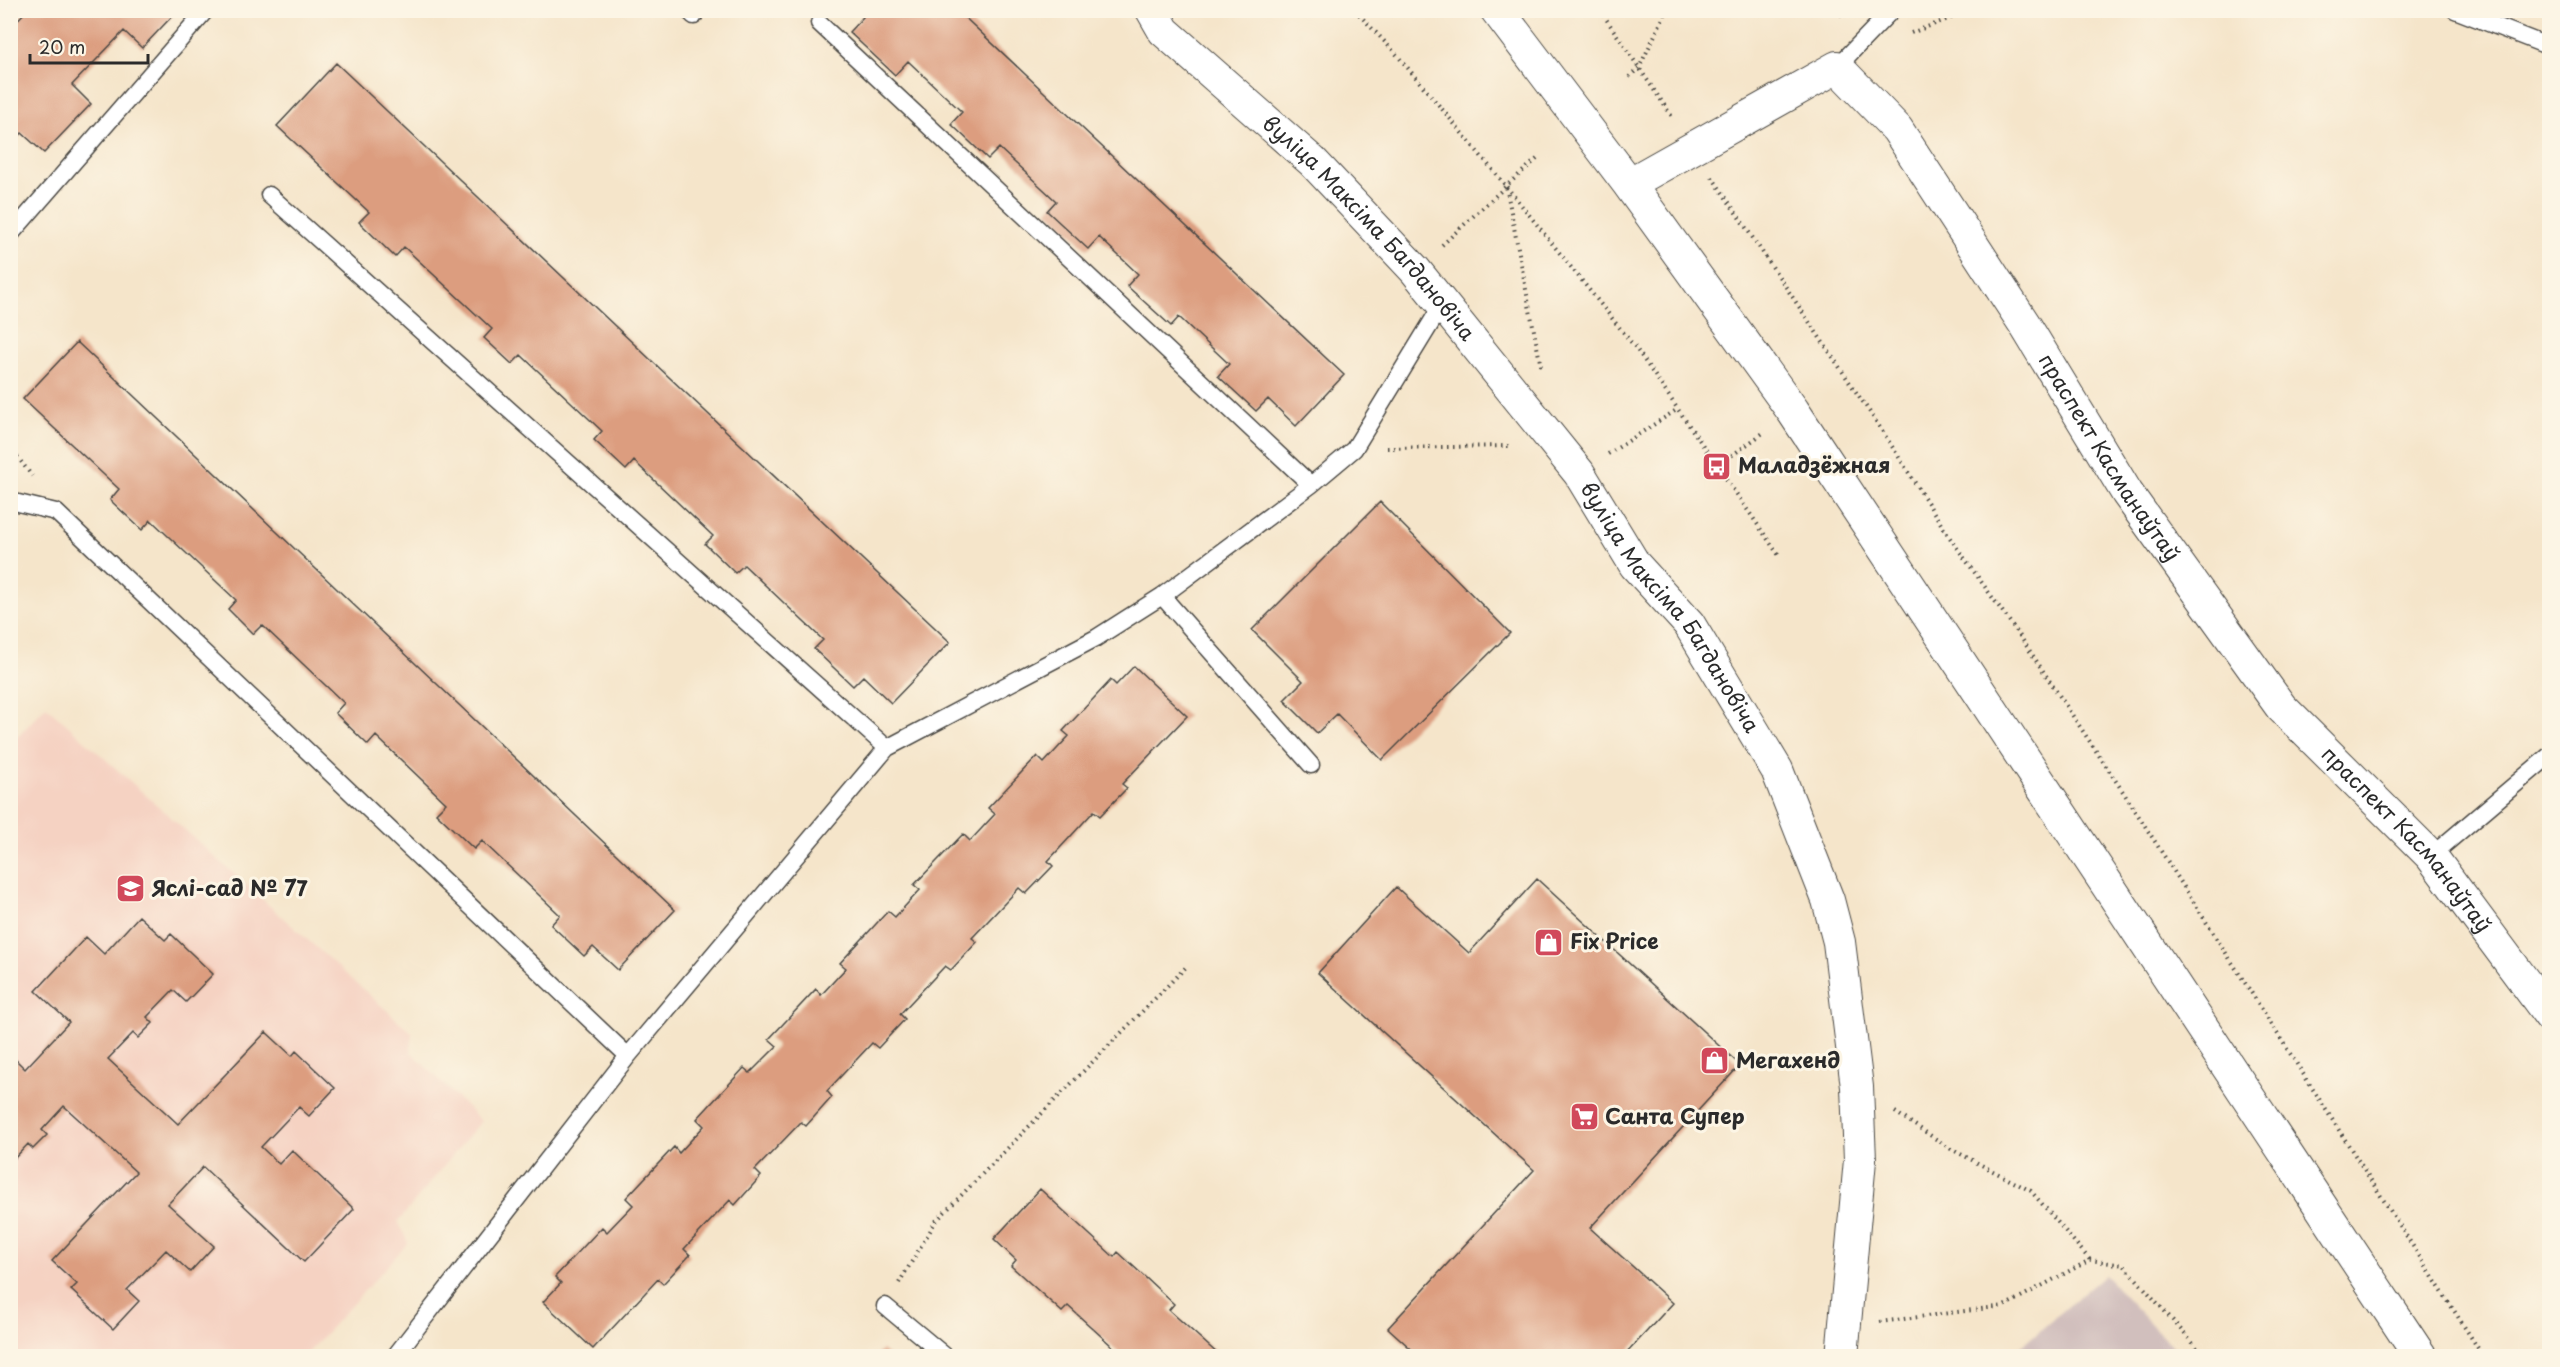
<svg xmlns="http://www.w3.org/2000/svg" width="2560" height="1367" viewBox="0 0 2560 1367" font-family="'Playpen Sans',sans-serif">
  <style>
    .built { fill: #f5d2c2 }
    .industrial { fill: #d1bfbd }
    .building { fill: #dc9d7f }
    .lines { fill: none; stroke-linecap: round; stroke-linejoin: round }
    .lane-casing { stroke: #494743; stroke-width: 19 }
    .street-casing { stroke: #494743; stroke-width: 34 }
    .primary-casing { stroke: #494743; stroke-width: 35 }
    .path { stroke: #494743; stroke-width: 4; stroke-dasharray: 1.5 4.5; stroke-linecap: butt }
    .lane { stroke: #fff; stroke-width: 16 }
    .street { stroke: #fff; stroke-width: 32 }
    .primary { stroke: #fff; stroke-width: 33 }
    .labels { text-anchor: middle; stroke-width: 6; stroke-linejoin: round; paint-order: stroke }
    .street-label { font-size: 21px; fill: #2b2b2b; stroke: #fcf5e5 }
    .poi-label { font-size: 21px; font-weight: bold; fill: #2b2b2b; stroke: #fcf5e5; text-anchor: start }
  </style>
  <rect width="100%" height="100%" fill="#fcf5e5"/>
  <filter id="ink" filterUnits="userSpaceOnUse"><feTurbulence type="fractalNoise" baseFrequency=".0167" numOctaves="2"/><feDisplacementMap in="SourceGraphic" scale="12" xChannelSelector="R" yChannelSelector="G"/><feConvolveMatrix kernelMatrix="1 2 1 2 8 2 1 2 1" color-interpolation-filters="sRGB"/></filter>
  <filter id="wash" filterUnits="userSpaceOnUse"><feTurbulence type="fractalNoise" baseFrequency=".008" numOctaves="4" result="noise"/><feDisplacementMap in="SourceGraphic" scale="24" xChannelSelector="R" yChannelSelector="G"/><feGaussianBlur stdDeviation="1.35" result="paint"/><feColorMatrix in="noise" values="0 0 0 0 0 0 0 0 0 0 0 0 0 0 0 0 0 1.4 0 .05"/><feComposite in="paint" operator="in"/></filter>
  <g filter="url(#wash)">
    <rect width="100%" height="100%" fill="#f5e5ca"/>
    <!-- built -->
    <path class="built" d="M46,706l366,327 -1,19 70,69 -83,101 10,21 -103,113h-294l-1,-611z"/>
    <!-- industrial -->
    <path class="industrial" d="M2105,1275l76,81h-171z"/>
    <g id="blocks">
      <!-- building -->
      <path class="building" d="M27,10h151l-36,38 -18,-17 -52,54 19,19 -47,49 -22,-20 -12,12v-117z
        M856,10h101l387,365 -48,51 -28,-27 -12,12 -38,-35 11,-12 -50,-47 -8,9 -44,-40 11,-12 -39,-37 -11,12 -41,-38 9,-10 -57,-53 -11,11 -37,-35 11,-12 -54,-51 -13,14 -46,-43 14,-15z
        M336,63l614,579 -59,61 -28,-27 -10,10 -39,-37 9,-9 -79,-75 -9,8 -30,-29 8,-8 -79,-75 -8,9 -32,-30 8,-9 -81,-76 -9,9 -28,-26 8,-9 -88,-82 -9,10 -36,-35 10,-10 -92,-86z
        M77,342l598,568 -57,60 -25,-23 -9,9 -33,-31 9,-10 -78,-74 -8,8 -38,-36 10,-10 -70,-67 -8,9 -33,-32 9,-10 -82,-78 -9,9 -25,-25 8,-9 -85,-80 -9,10 -32,-30 9,-11 -96,-90z
        M1380,502l130,131 -128,127 -45,-46 -20,19 -33,-33 19,-19 -51,-51z
        M1134,666l53,50 -65,68 5,4 -27,28 -6,-5 -46,50 5,5 -27,28 -7,-6 -47,50 5,4 -26,28 -6,-4 -45,48 5,5 -27,29 -6,-5 -45,48 5,6 -26,29 -5,-4 -46,48 6,6 -26,29 -5,-5 -46,49 6,6 -27,29 -5,-5 -65,70 -50,-47 18,-19 -6,-6 47,-50 5,5 26,-27 -7,-7 48,-51 5,6 25,-27 -7,-7 47,-51 6,5 27,-27 -8,-7 47,-50 5,6 25,-27 -6,-5 48,-52 7,6 25,-27 -6,-5 49,-51 7,7 25,-27 -7,-6 49,-52 7,7 25,-27 -6,-5 48,-51 5,5z
        M1537,879l203,186 -150,163 83,75 -49,53h-205l-31,-28 146,-158 -216,-197 78,-86 73,66z
        M139,916l26,24 6,-6 42,40 -27,28 -13,-12 -26,27 6,6 -15,15 -5,-5 -25,26 70,65 88,-92 26,24 4,-5 39,37 -26,28 -10,-9 -38,40 18,17 13,-14 62,59 -50,53 -101,-95 -35,37 46,42 -24,26 -24,-22 -39,40 12,11 -26,28 -42,-39 6,-6 -25,-23 84,-89 -72,-66 -22,24 5,5 -14,14 -5,-5 -18,19v-109l15,15 44,-47 -33,-31 50,-54 18,17z
        M1040,1189l74,68 4,-5 56,52 -5,6 51,46h-97l-55,-50 -6,6 -51,-46 5,-6 -22,-21z
        M882,1350l7,6h-13z
        M1226,1351l6,5h-12z"/>
    </g>
  </g>
  <g filter="url(#ink)">
    <use href="#blocks" fill-opacity="0" stroke="#494743" stroke-width="1.5"/>
    <g class="lines">
      <defs>
        <path id="lane" d="M688,10l6,6
          M2455,10l95,37
          M819,23l492,462
          M1837,67l55,-57
          M269,195l618,553
          M10,235l196,-225
          M10,501l46,11 572,544
          M1162,596l149,169
          M2431,856l119,-101
          M885,1306l60,50
          M395,1356l233,-300 259,-308 209,-110 66,-42 149,-111 43,-36 88,-144"/>
        <g id="street">
          <path id="s1" d="M1152,10l12,21 149,131 102,108 164,203 56,92 54,59 88,146 51,130 11,42 18,145 3,73 -18,196"/>
          <path id="s2" d="M1629,184l208,-117 60,62 128,196 102,168 154,214 150,149 119,160"/>
        </g>
        <path id="primary" d="M1497,10l132,174 164,227 627,945"/>
      </defs>
      <!-- lane casing -->
      <use href="#lane" class="lane-casing"/>
      <!-- street casing -->
      <use href="#street" class="street-casing"/>
      <!-- primary casing -->
      <use href="#primary" class="primary-casing"/>
      <!-- path -->
      <path class="path" d="M1355,10l42,45 109,131 35,181
        M1600,10l73,108
        M1837,10l8,8
        M1911,33l61,-23
        M1629,77l10,-9 28,-58
        M1537,159l-31,27 129,161 145,210
        M1712,177l169,252 67,106 74,104 109,165 352,552
        M1442,245l63,-58
        M10,447l22,29
        M1387,448l122,-2
        M1608,454l70,-45
        M1717,466l46,-33
        M1895,1112l56,37 80,42 59,69
        M899,1283l37,-62 252,-256
        M1880,1322l124,-16 86,-46 34,5 80,91"/>
      <!-- lane -->
      <use href="#lane" class="lane"/>
      <!-- street -->
      <use href="#street" class="street"/>
      <!-- primary -->
      <use href="#primary" class="primary"/>
    </g>
  </g>
  <!-- icons -->
  <defs>
    <symbol id="bus-square" viewBox="-11 -11 22 22"><rect x="-9" y="-9" width="18" height="18" rx="4" fill="#d1495b" stroke="#fcf5e5"/><path d="M-5-6H5V4H4V6H2V4H-2V6H-4V4H-5ZM-3.5-4V0h7V-4ZM-3.5 1.2v1.5H-2V1.2ZM2 1.2v1.5H3.5V1.2Z" fill="#fff"/></symbol>
    <symbol id="school-square" viewBox="-11 -11 22 22"><rect x="-9" y="-9" width="18" height="18" rx="4" fill="#d1495b" stroke="#fcf5e5"/><path d="M0-5L7-2L0 1L-7-2ZM-4 1L0 2.5L4 1V4Q0 6-4 4Z" fill="#fff"/></symbol>
    <symbol id="shop-square" viewBox="-11 -11 22 22"><rect x="-9" y="-9" width="18" height="18" rx="4" fill="#d1495b" stroke="#fcf5e5"/><path d="M-5-2.5h2.3a2.7 3.5 0 0 1 5.4 0H5L5.5 6h-11ZM-1.5-2.5h3a1.5 2.3 0 0 0-3 0Z" fill="#fff"/></symbol>
    <symbol id="supermarket-square" viewBox="-11 -11 22 22"><rect x="-9" y="-9" width="18" height="18" rx="4" fill="#d1495b" stroke="#fcf5e5"/><path d="M-6-5.5h2.5l.6 2H6L4.5 2H-2.5L-4.4-4H-6ZM-1.5 3.2a1.3 1.3 0 1 0 .1 0ZM3 3.2a1.3 1.3 0 1 0 .1 0Z" fill="#fff"/></symbol>
  </defs>
  <g fill-rule="evenodd">
    <use href="#bus-square" x="1700" y="450" width="33" height="33"/>
    <use href="#school-square" x="114" y="872" width="33" height="33"/>
    <use href="#shop-square" x="1532" y="926" width="33" height="33"/>
    <use href="#shop-square" x="1698" y="1044" width="33" height="33"/>
    <use href="#supermarket-square" x="1568" y="1100" width="33" height="33"/>
  </g>
  <g class="labels">
    <!-- street labels -->
    <g class="street-label">
      <text dy="7" stroke="none"><textPath href="#s1" startOffset="309">вуліца Максіма Багдановіча</textPath></text>
      <text dy="7" stroke="none"><textPath href="#s2" startOffset="716">праспект Касманаўтаў</textPath></text>
      <text dy="7" stroke="none"><textPath href="#s1" startOffset="795">вуліца Максіма Багдановіча</textPath></text>
      <text dy="7" stroke="none"><textPath href="#s2" startOffset="1202">праспект Касманаўтаў</textPath></text>
    </g>
    <!-- poi labels -->
    <g class="poi-label">
      <text x="1738" y="473">Маладзёжная</text>
      <text x="152" y="896">Яслі-сад № 77</text>
      <text x="1570" y="949">Fix Price</text>
      <text x="1736" y="1068">Мегахенд</text>
      <text x="1605" y="1124">Санта Супер</text>
    </g>
  </g>
  <!-- margin -->
  <rect width="2560" height="1367" fill="none" stroke="#fcf5e5" stroke-width="36"/>
  <!-- scale -->
  <path d="M30 54v9h118v-9" fill="none" stroke="#2b2b2b" stroke-width="3"/>
  <text x="39" y="54" font-size="18" fill="#2b2b2b" stroke="#fcf5e5" stroke-width="4.5" paint-order="stroke">20 m</text>
</svg>
